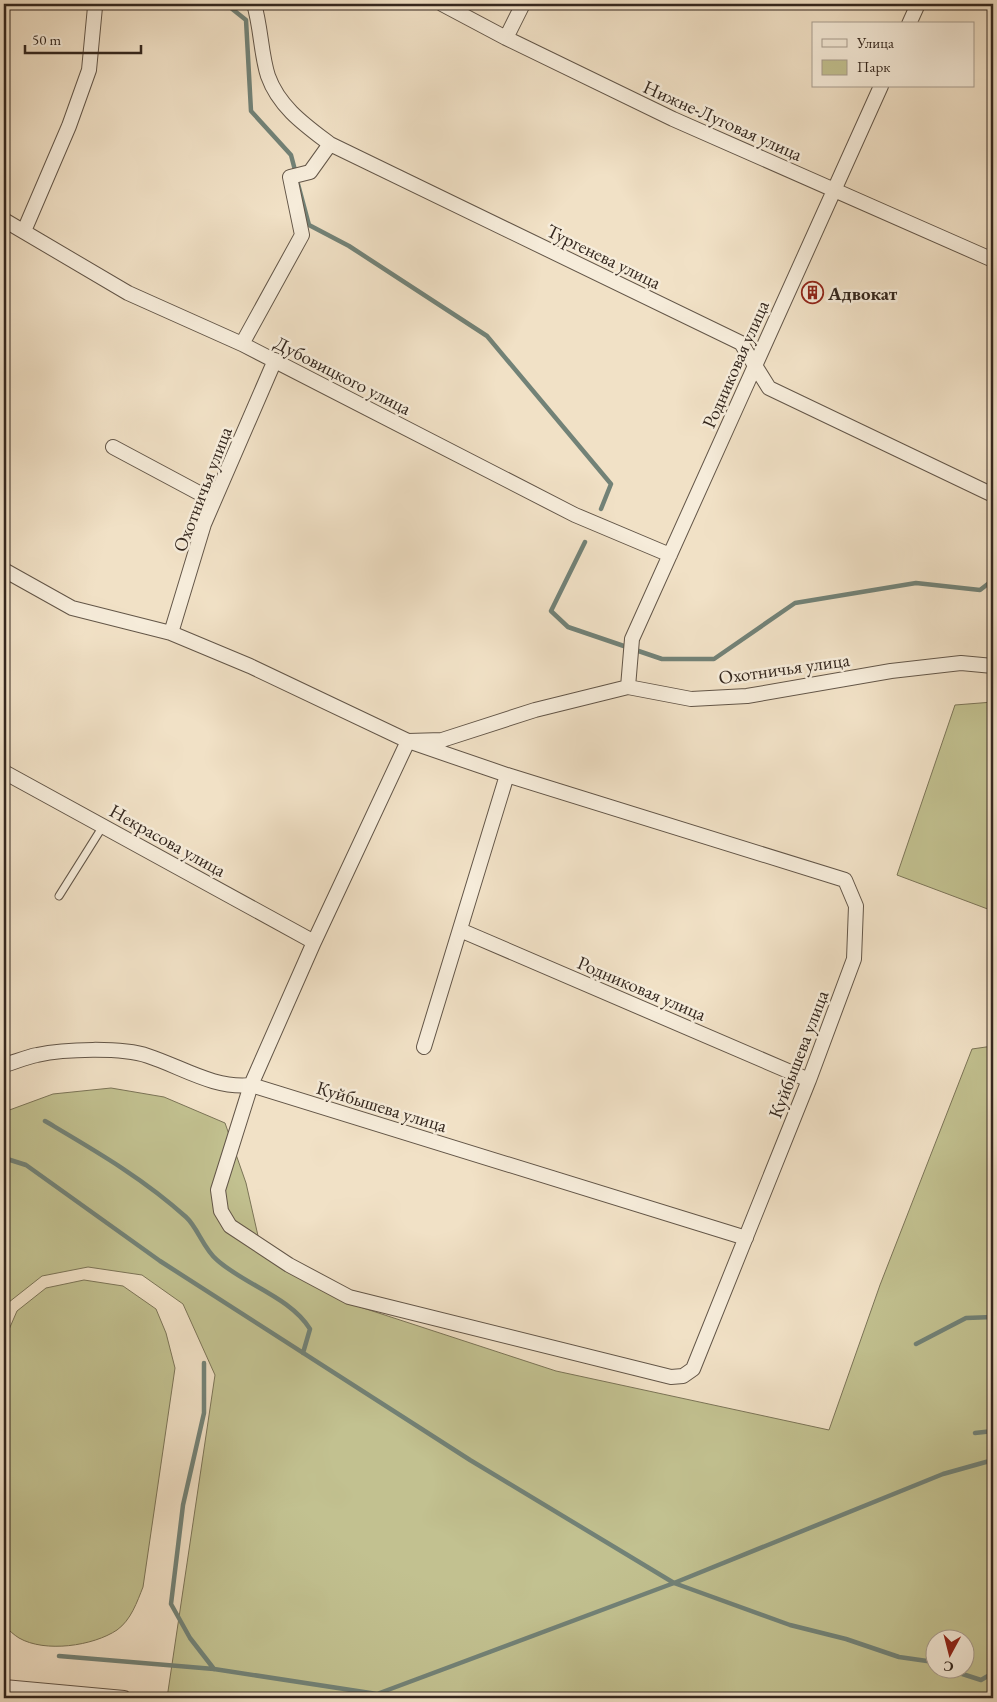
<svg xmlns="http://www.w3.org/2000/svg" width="997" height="1702" viewBox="0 0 997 1702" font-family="'EB Garamond',serif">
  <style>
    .green { fill: #c2c190; stroke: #7b7457; fill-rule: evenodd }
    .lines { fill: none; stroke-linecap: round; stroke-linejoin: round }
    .stream { stroke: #728277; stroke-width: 4.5 }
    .lane-casing { stroke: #635648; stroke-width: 9 }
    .street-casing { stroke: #635648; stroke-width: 16 }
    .lane { stroke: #f6ecda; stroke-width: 7 }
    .street { stroke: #f6ecda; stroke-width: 14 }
    .labels { text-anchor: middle; stroke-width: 5; stroke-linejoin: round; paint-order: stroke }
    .street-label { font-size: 19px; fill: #34271e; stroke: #f6ecda }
    .poi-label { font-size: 19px; font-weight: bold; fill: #34271e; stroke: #f6ecda; text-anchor: start }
  </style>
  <rect width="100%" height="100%" fill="#f1e1c6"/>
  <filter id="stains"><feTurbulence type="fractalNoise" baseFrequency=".004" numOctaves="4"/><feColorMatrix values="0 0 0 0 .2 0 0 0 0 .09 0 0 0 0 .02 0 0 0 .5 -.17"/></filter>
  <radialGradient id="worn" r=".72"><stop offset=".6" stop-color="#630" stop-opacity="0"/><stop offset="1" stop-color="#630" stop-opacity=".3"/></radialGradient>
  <!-- green -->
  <path class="green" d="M993,702v209l-96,-36 58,-170z
    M993,1046v652h-826l48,-323 -32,-71 -41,-29 -54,-8 -46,9 -38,30v-194l49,-18 58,-6 53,9 61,26 21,60 15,66 90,55 205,67 273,59 51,-145 92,-236zM934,1640h30v30h-30z
    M84,1280l39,6 33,23 10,24 9,35 -32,219c-6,15 -12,33 -26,43 -24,16 -72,23 -98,8 -5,-3 -10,-8 -15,-12v-285l13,-30 29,-23z"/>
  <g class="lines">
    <!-- stream -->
    <path class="stream" d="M226,4l20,16 5,91 40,44 5,19
      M298,184l11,41 40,21 138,90 124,148 -10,25
      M585,542l-34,69 17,16 94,32h52l81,-56 121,-20 64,7 13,-10
      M45,1121c49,29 98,57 141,96 12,11 17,31 31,43 28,25 73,37 93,69l-7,24
      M4,1158l22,7 134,96 310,199 204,123 116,42 56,14 53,18 35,5
      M916,1344l50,-26 27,-1
      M204,1363v50l-21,92 -12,99 19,34 24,31
      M975,1433l18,-2
      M59,1656l155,13 163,25 297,-111 269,-109 50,-14
      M950,1670l31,10 12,-7"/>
    <defs>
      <path id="lane" d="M59,896l44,-70"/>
      <path id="street" d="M254,4c7,23 7,51 14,72 11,31 37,49 62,68l411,199 28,45 224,107
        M442,4l64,34 167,81 320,141
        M909,24l9,-20
        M506,38l17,-34
        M4,220l124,73 114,51 333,171 95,40
        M24,231l45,-105 20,-56 6,-63
        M242,344l60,-109 -12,-58 20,-5 20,-28
        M113,447l101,54
        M4,570l68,38 99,25 79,33 158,75 34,-1 93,-30 93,-23 63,12 56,-3 144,-25 70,-8 32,3
        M171,633l33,-109 71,-164
        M628,687l4,-48 249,-553
        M408,741l99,34 338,105 11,26 -2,53 -45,121 -116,289 -10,7 -12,1 -322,-80 -60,-32 -59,-39 -9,-15 -3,-21 33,-105 63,-143z
        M4,772l310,170
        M460,930l349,150
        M424,1047l83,-272
        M4,1065c11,-3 22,-8 33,-10 27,-6 85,-8 111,1 34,11 66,33 103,29l495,153
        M4,1687l120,11"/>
    </defs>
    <!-- lane casing -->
    <use href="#lane" class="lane-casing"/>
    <!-- street casing -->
    <use href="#street" class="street-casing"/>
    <!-- lane -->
    <use href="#lane" class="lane"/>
    <!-- street -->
    <use href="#street" class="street"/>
  </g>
  <!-- icons -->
  <defs>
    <symbol id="building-ring" viewBox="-11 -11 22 22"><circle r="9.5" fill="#f6ecda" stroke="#8f2418" stroke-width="1.5"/><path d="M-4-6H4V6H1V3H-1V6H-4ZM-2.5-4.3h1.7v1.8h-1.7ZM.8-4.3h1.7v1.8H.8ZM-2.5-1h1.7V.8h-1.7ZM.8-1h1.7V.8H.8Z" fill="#8f2418"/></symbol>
  </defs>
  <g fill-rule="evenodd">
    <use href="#building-ring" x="800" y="280" width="25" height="25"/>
  </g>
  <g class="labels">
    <!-- street labels -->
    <g class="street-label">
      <text transform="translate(723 120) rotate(24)" y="7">Нижне-Луговая улица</text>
      <text transform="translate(604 256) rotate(26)" y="7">Тургенева улица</text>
      <text transform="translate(735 364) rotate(-66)" y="7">Родниковая улица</text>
      <text transform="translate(343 375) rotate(27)" y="7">Дубовицкого улица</text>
      <text transform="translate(202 489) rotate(-69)" y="7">Охотничья улица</text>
      <text transform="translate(784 668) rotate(-8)" y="7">Охотничья улица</text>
      <text transform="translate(168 840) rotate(29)" y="7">Некрасова улица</text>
      <text transform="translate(642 988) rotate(23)" y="7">Родниковая улица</text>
      <text transform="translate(798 1054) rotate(-69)" y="7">Куйбышева улица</text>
      <text transform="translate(382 1106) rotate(17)" y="7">Куйбышева улица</text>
    </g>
    <!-- poi labels -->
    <g class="poi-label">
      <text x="828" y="300">Адвокат</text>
    </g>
  </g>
  <!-- margin -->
  <rect width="997" height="1702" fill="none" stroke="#f1e1c6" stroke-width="20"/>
  <rect x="5" y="5" width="987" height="1692" fill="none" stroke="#34271e" stroke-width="2.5"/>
  <rect x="10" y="10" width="977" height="1682" fill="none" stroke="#34271e"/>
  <!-- legend -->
  <rect x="812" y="22" width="162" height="65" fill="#f6ecda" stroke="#a89d8f"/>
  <rect x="822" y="39" width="25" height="8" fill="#f6ecda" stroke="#a89d8f"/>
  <text x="857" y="48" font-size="15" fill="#34271e">Улица</text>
  <rect x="822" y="60" width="25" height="15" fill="#c2c190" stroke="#a89d8f"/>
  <text x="857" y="72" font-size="15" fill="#34271e">Парк</text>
  <!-- north arrow -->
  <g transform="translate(950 1654) rotate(187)"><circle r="24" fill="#f6ecda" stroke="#a89d8f"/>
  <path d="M0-4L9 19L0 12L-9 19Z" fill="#8f2418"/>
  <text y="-8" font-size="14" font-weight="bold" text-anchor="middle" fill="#34271e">С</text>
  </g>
  <!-- scale -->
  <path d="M25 45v8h116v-8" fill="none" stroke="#34271e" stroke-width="2.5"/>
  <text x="32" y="45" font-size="15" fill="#34271e" stroke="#f6ecda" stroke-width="4" paint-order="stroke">50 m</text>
  <rect width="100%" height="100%" filter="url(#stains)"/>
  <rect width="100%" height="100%" fill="url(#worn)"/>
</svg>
